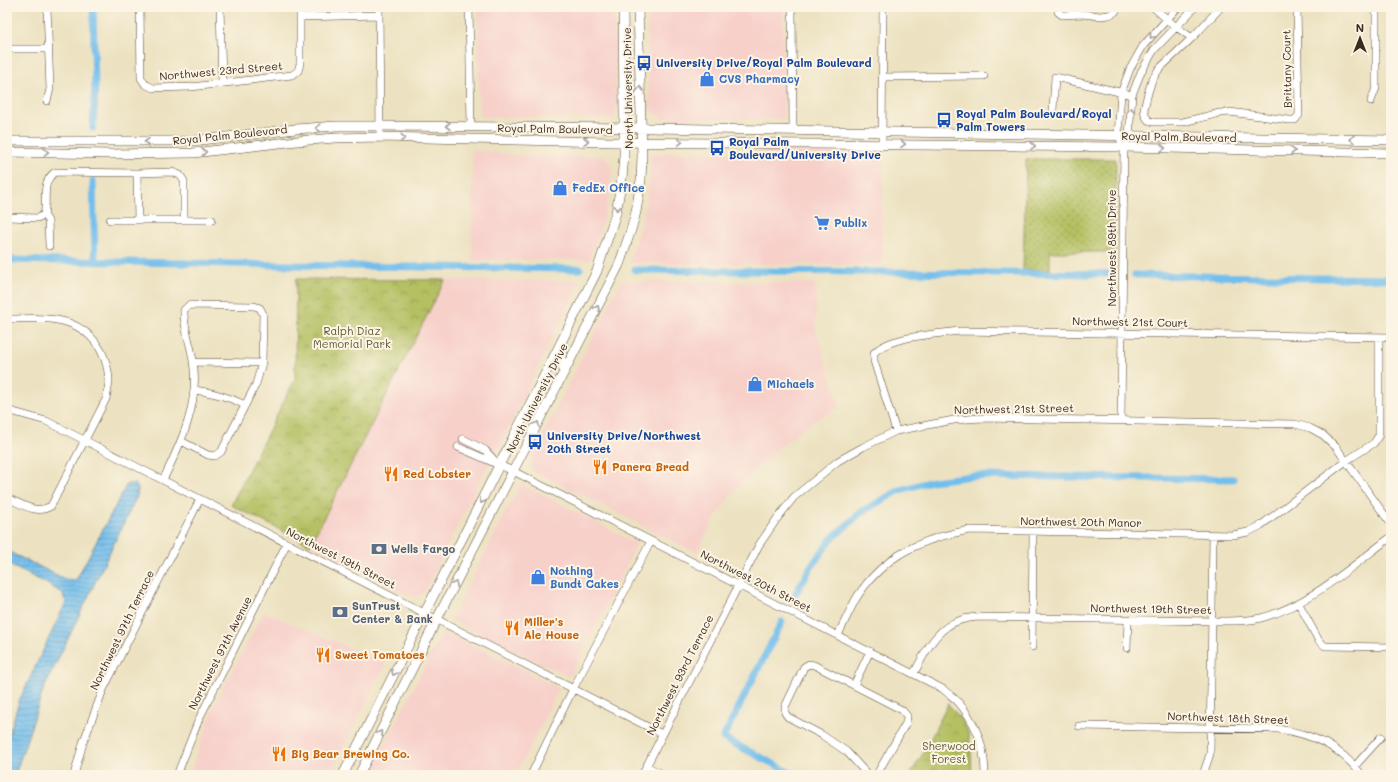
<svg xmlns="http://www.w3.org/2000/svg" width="1398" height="782" viewBox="0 0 1398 782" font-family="Mali,sans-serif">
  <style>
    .built { fill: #f7d0ca }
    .grass { fill: url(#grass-dots); stroke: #787540 }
    .park { fill: url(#park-crowns); stroke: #787540 }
    .water { fill: url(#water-rules); stroke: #567485 }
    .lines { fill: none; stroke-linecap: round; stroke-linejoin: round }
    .canal { stroke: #72beec; stroke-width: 7 }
    .minor-casing { stroke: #564636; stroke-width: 8 }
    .major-casing { stroke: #564636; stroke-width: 10 }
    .minor { stroke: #fff; stroke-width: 7 }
    .major { stroke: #fff; stroke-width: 9 }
    .oneway { stroke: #a79f9a }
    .labels { text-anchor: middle; stroke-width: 4; stroke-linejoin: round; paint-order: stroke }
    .transit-label { font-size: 11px; font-weight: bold; fill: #164399; stroke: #fcf5e5; text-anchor: start }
    .street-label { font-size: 11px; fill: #3b2a1e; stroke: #fcf5e5 }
    .shop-label { font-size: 11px; font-weight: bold; fill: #366cbe; stroke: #fcf5e5; text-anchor: start }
    .park-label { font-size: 11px; fill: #5f5732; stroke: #fcf5e5 }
    .food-label { font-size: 11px; font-weight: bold; fill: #c56008; stroke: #fcf5e5; text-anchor: start }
    .service-label { font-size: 11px; font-weight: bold; fill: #4e5e75; stroke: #fcf5e5; text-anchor: start }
  </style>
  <defs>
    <pattern id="grass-dots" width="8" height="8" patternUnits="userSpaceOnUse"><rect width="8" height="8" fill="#b4c062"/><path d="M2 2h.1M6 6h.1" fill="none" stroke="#949c50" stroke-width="1.8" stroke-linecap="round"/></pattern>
    <pattern id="park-crowns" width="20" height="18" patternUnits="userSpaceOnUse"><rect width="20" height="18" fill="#b4c062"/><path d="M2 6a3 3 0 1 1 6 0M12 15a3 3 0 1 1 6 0" fill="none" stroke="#949c50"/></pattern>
    <pattern id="water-rules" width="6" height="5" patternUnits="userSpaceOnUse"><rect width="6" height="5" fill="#72beec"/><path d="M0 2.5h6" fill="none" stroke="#5f9bbf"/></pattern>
  </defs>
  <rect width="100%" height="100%" fill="#fcf5e5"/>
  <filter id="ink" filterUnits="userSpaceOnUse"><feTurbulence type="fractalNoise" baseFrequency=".025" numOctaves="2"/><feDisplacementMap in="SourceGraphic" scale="8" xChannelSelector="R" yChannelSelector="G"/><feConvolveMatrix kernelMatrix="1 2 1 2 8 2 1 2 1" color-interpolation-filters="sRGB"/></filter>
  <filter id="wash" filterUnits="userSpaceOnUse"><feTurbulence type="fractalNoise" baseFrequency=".012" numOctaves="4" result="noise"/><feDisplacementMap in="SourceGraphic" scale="16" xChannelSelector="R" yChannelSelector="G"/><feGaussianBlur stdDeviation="0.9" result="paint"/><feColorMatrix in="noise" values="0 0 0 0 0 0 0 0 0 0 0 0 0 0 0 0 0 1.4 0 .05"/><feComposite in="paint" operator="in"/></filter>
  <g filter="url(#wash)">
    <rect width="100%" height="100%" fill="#ece2c1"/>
    <!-- built -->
    <path class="built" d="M478,7h136l2,107 -3,4 -132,-1 -2,-5z
      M647,7h136l1,112h-123l-12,-11z
      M472,150l53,6h78l10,10 -1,10 -5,30 -9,30 -9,24h-117z
      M883,152l-1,113 -253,-2 16,-54 5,-35 1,-21z
      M445,280l135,1 -81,167 -15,24 -60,121 -11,5 -103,-53z
      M621,281l195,2v48l24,76 -29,15 -42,34 -21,20 -19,22 -16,23 -16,32 -165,-83 -1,-12z
      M521,483l116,61 -67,133 -119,-57z
      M264,612l122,51 -57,112h-140l28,-76z
      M443,631l116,57 -28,58 -16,29h-146z"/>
    <!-- grass -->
    <path class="grass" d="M1026,159h90l-1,93h-65v18h-27z"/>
    <!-- park -->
    <path class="park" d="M296,279l149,1 -135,265 -79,-40 64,-126z
      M948,704c7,8 15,17 19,26 5,14 4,31 5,45h-62l14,-23z"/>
    <!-- water -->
    <path class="water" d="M127,484h8l3,5 -1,7 -93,192 -29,87h-8v-34l12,-40 47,-99 -4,-9 -16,-10 -39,-19v-13l58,28 11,1z"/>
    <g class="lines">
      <!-- canal -->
      <path class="canal" d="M93,128l2,-43 -2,-78
        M93,181l2,81
        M7,260l341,6 232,3
        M635,270l475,4
        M1135,275l256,4
        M793,598l19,-33 20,-27 31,-27 37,-21 32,-9 41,-5 260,3
        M782,622l-59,116 72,37"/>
    </g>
  </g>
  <g filter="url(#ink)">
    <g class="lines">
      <defs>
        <path id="minor" d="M47,7l3,82 -3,12
          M140,7l1,71 4,6 8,4 38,-1 101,-12 6,-4 2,-7v-57
          M220,7l2,75
          M379,7l1,130
          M469,7l2,119
          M792,7l1,123
          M1058,7v5l4,3 20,-1 18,2 9,-1 6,-3 3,-5
          M1153,7l22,19 17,12
          M1221,7l-29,31 -33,31 -7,11 -4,13 -4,16 1,6 3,5 5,2h30l37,-9 10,-1 59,8h6l4,-5 -2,-108
          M300,17l79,-2
          M7,49h41
          M883,77l101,-1
          M1371,101l5,-13v-81
          M1053,110l2,-33 77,18
          M882,144l1,-137
          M1124,147l-6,-12 3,-42 9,-24 13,-23 35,-39
          M137,173l1,47
          M7,217l30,1 7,-3
          M110,220h102
          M49,246l-1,-25 -4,-6c4,-15 -4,-32 11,-43l82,1 35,-1 8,3 4,6v39
          M7,319c16,0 34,-2 50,1 31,5 50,29 52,60 0,6 -2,13 -3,19l-55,107c-15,9 -29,-2 -44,-8
          M193,362l69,1
          M194,390c20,3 33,6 51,15
          M7,410l39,11 40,20 576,293
          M1121,420l3,-273 5,-12 3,-40 9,-23 13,-22 41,-43
          M896,431l-22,-70v-8c15,-17 63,-19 86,-22l431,6
          M463,439l22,11 12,13
          M458,447l55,24 430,218c5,5 12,9 16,14 18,21 26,45 26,72
          M163,480c18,-37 37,-76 30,-119 -2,-17 -10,-34 -9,-51l5,-5 65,1 6,2 3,6 -1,49 -6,21 -35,68 -6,4 -7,-1 -27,-14
          M1299,604l20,37 6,5 66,1
          M838,635c6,-12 12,-26 19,-38 27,-42 66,-59 113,-67l263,5 15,-3 12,-6 86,-65 28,-18 5,-8v-98
          M1032,647l1,-115
          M1127,648l1,-29
          M914,673c11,-20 22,-46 47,-53 5,-2 10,-2 15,-3l236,4c16,0 33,1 49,-3 47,-12 91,-52 130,-81
          M854,685l16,-34
          M1079,726l199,3c36,5 62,18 84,46
          M646,766l18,9
          M1355,766l26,-29
          M74,775l9,-32 20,-53 97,-191
          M177,775l22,-56 88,-176
          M531,775l42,-86 78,-148
          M642,775l117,-230 17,-25 18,-23 44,-36 25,-14 33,-16 58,-11 27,-2 314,6 15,4 13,7 13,12 55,77
          M870,775l-3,-1 -20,-22 -25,-17 -34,-18 -3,-4v-6l19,-40 5,-3 5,1 88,45 5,6 -1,7 -29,51 -3,1
          M1203,775l7,-21 3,-219"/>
        <path id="major" d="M7,141h185l104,-12 40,-3h44l272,2 739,12
          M7,152l103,2 83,-1 104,-12 38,-3 45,-1 231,5 513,5 267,6
          M563,346c-2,10 -4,17 2,25
          M343,775l254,-504 19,-58 6,-35 2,-22v-41l-1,-108
          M359,775l78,-156 182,-354 12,-35 5,-18 5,-32 1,-24 -4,-149"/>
      </defs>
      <!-- minor casing -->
      <use href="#minor" class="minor-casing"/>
      <!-- major casing -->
      <use href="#major" class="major-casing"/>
      <!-- minor -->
      <use href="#minor" class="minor"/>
      <!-- major -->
      <use href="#major" class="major"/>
    </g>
    <!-- one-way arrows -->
    <defs><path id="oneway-chevron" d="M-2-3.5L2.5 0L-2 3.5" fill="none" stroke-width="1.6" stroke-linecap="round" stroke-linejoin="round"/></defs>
    <g class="oneway">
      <use href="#oneway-chevron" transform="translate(1152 36) rotate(131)"/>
      <use href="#oneway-chevron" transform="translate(640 89) rotate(-91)"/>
      <use href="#oneway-chevron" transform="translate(1131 110) rotate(-84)"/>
      <use href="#oneway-chevron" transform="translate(448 126) rotate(-180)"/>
      <use href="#oneway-chevron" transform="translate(318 128) rotate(176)"/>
      <use href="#oneway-chevron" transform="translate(403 138) rotate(1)"/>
      <use href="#oneway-chevron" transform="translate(1352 139) rotate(-179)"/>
      <use href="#oneway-chevron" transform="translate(586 141) rotate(1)"/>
      <use href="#oneway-chevron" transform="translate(147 142) rotate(180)"/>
      <use href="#oneway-chevron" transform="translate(680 142) rotate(1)"/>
      <use href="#oneway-chevron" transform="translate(903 144) rotate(1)"/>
      <use href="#oneway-chevron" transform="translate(1033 146) rotate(1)"/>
      <use href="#oneway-chevron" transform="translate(1163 148) rotate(1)"/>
      <use href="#oneway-chevron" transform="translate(1293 151) rotate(1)"/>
      <use href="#oneway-chevron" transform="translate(46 152) rotate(1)"/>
      <use href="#oneway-chevron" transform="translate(204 152) rotate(-6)"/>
      <use href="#oneway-chevron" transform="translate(617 208) rotate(101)"/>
      <use href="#oneway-chevron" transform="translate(597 308) rotate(-63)"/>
      <use href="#oneway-chevron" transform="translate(537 424) rotate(-62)"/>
      <use href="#oneway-chevron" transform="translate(482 501) rotate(117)"/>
      <use href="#oneway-chevron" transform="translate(455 584) rotate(-63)"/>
      <use href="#oneway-chevron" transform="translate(394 673) rotate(117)"/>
      <use href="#oneway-chevron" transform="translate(380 733) rotate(-63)"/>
    </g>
  </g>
  <!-- icons -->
  <defs>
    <symbol id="bus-bare" viewBox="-9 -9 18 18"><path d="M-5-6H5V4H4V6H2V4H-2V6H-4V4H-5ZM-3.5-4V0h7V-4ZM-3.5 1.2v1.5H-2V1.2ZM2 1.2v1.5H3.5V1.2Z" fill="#1a4fb4" stroke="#fcf5e5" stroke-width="2.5" paint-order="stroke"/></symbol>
    <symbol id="shop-bare" viewBox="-9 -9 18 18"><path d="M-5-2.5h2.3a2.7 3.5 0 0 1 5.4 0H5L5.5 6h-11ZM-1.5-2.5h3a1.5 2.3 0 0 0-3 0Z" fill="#3f7fe0" stroke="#fcf5e5" stroke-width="2.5" paint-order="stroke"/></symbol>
    <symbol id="supermarket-bare" viewBox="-9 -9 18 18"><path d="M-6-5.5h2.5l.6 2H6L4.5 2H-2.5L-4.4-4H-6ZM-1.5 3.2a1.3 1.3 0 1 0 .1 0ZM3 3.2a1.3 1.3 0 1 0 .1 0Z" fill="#3f7fe0" stroke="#fcf5e5" stroke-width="2.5" paint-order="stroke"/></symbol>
    <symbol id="restaurant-bare" viewBox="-9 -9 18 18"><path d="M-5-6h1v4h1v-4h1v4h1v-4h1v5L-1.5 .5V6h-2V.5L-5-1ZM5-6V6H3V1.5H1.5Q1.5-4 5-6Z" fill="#e8710a" stroke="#fcf5e5" stroke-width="2.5" paint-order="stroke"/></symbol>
    <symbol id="bank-bare" viewBox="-9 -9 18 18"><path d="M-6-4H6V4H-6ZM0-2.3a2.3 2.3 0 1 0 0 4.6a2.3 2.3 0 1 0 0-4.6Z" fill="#5c6f8a" stroke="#fcf5e5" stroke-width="2.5" paint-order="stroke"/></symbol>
  </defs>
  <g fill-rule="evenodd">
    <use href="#bus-bare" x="633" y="52" width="22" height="22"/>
    <use href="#shop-bare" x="696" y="68" width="22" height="22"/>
    <use href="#bus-bare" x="933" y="109" width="22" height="22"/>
    <use href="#bus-bare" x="706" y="137" width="22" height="22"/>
    <use href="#shop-bare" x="549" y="177" width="22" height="22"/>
    <use href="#supermarket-bare" x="811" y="212" width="22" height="22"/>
    <use href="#shop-bare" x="744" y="373" width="22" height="22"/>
    <use href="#bus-bare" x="524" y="431" width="22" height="22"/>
    <use href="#restaurant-bare" x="589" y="456" width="22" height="22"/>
    <use href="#restaurant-bare" x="380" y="463" width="22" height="22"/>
    <use href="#bank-bare" x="368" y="538" width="22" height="22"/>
    <use href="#shop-bare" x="527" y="566" width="22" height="22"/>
    <use href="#bank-bare" x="329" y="601" width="22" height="22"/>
    <use href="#restaurant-bare" x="501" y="617" width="22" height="22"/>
    <use href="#restaurant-bare" x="312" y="644" width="22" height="22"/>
    <use href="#restaurant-bare" x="268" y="743" width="22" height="22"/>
  </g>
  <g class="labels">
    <!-- transit labels -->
    <g class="transit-label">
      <text x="656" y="67">University Drive/Royal Palm Boulevard</text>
      <text x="956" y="118">Royal Palm Boulevard/Royal<tspan x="956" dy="13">Palm Towers</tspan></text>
      <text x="729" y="146">Royal Palm<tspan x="729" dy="13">Boulevard/University Drive</tspan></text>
      <text x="547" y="440">University Drive/Northwest<tspan x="547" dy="13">20th Street</tspan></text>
    </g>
    <!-- street labels -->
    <g class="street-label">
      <text transform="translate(1287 69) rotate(-91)" y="4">Brittany Court</text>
      <text transform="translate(221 71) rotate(-5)" y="4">Northwest 23rd Street</text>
      <text transform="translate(628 88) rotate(-91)" y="4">North University Drive</text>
      <text transform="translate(555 129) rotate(1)" y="4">Royal Palm Boulevard</text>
      <text transform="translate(230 135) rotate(-6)" y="4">Royal Palm Boulevard</text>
      <text transform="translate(1179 137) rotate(1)" y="4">Royal Palm Boulevard</text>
      <text transform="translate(1112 248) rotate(-90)" y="4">Northwest 89th Drive</text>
      <text transform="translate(1130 322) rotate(1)" y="4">Northwest 21st Court</text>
      <text transform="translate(537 398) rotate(-63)" y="4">North University Drive</text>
      <text transform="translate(1014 409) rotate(-1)" y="4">Northwest 21st Street</text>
      <text transform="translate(1081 522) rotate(1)" y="4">Northwest 20th Manor</text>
      <text transform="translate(341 558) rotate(27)" y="4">Northwest 19th Street</text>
      <text transform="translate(756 581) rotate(27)" y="4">Northwest 20th Street</text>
      <text transform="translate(1151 609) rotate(1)" y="4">Northwest 19th Street</text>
      <text transform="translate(122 630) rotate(-64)" y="4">Northwest 97th Terrace</text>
      <text transform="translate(220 653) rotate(-63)" y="4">Northwest 97th Avenue</text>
      <text transform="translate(680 675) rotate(-63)" y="4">Northwest 93rd Terrace</text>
      <text transform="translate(1228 718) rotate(2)" y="4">Northwest 18th Street</text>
    </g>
    <!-- shop labels -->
    <g class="shop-label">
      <text x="719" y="83">CVS Pharmacy</text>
      <text x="572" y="192">FedEx Office</text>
      <text x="834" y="227">Publix</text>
      <text x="767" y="388">Michaels</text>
      <text x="550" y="575">Nothing<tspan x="550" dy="13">Bundt Cakes</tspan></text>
    </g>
    <!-- park labels -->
    <g class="park-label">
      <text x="352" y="335">Ralph Diaz<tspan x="352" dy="13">Memorial Park</tspan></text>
      <text x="949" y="750">Sherwood<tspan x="949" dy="13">Forest</tspan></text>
    </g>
    <!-- food labels -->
    <g class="food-label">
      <text x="612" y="471">Panera Bread</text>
      <text x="403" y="478">Red Lobster</text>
      <text x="524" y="626">Miller's<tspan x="524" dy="13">Ale House</tspan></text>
      <text x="335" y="659">Sweet Tomatoes</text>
      <text x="291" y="758">Big Bear Brewing Co.</text>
    </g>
    <!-- service labels -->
    <g class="service-label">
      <text x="391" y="553">Wells Fargo</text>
      <text x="352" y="610">SunTrust<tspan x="352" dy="13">Center &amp; Bank</tspan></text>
    </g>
  </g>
  <!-- margin -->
  <rect width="1398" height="782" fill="none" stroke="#fcf5e5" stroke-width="24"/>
  <!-- north arrow -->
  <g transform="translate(1360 38)" stroke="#fcf5e5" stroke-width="3" paint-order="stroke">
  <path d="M0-3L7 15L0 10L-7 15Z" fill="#3b2a1e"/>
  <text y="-6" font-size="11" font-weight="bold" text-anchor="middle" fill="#3b2a1e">N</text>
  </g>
</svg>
